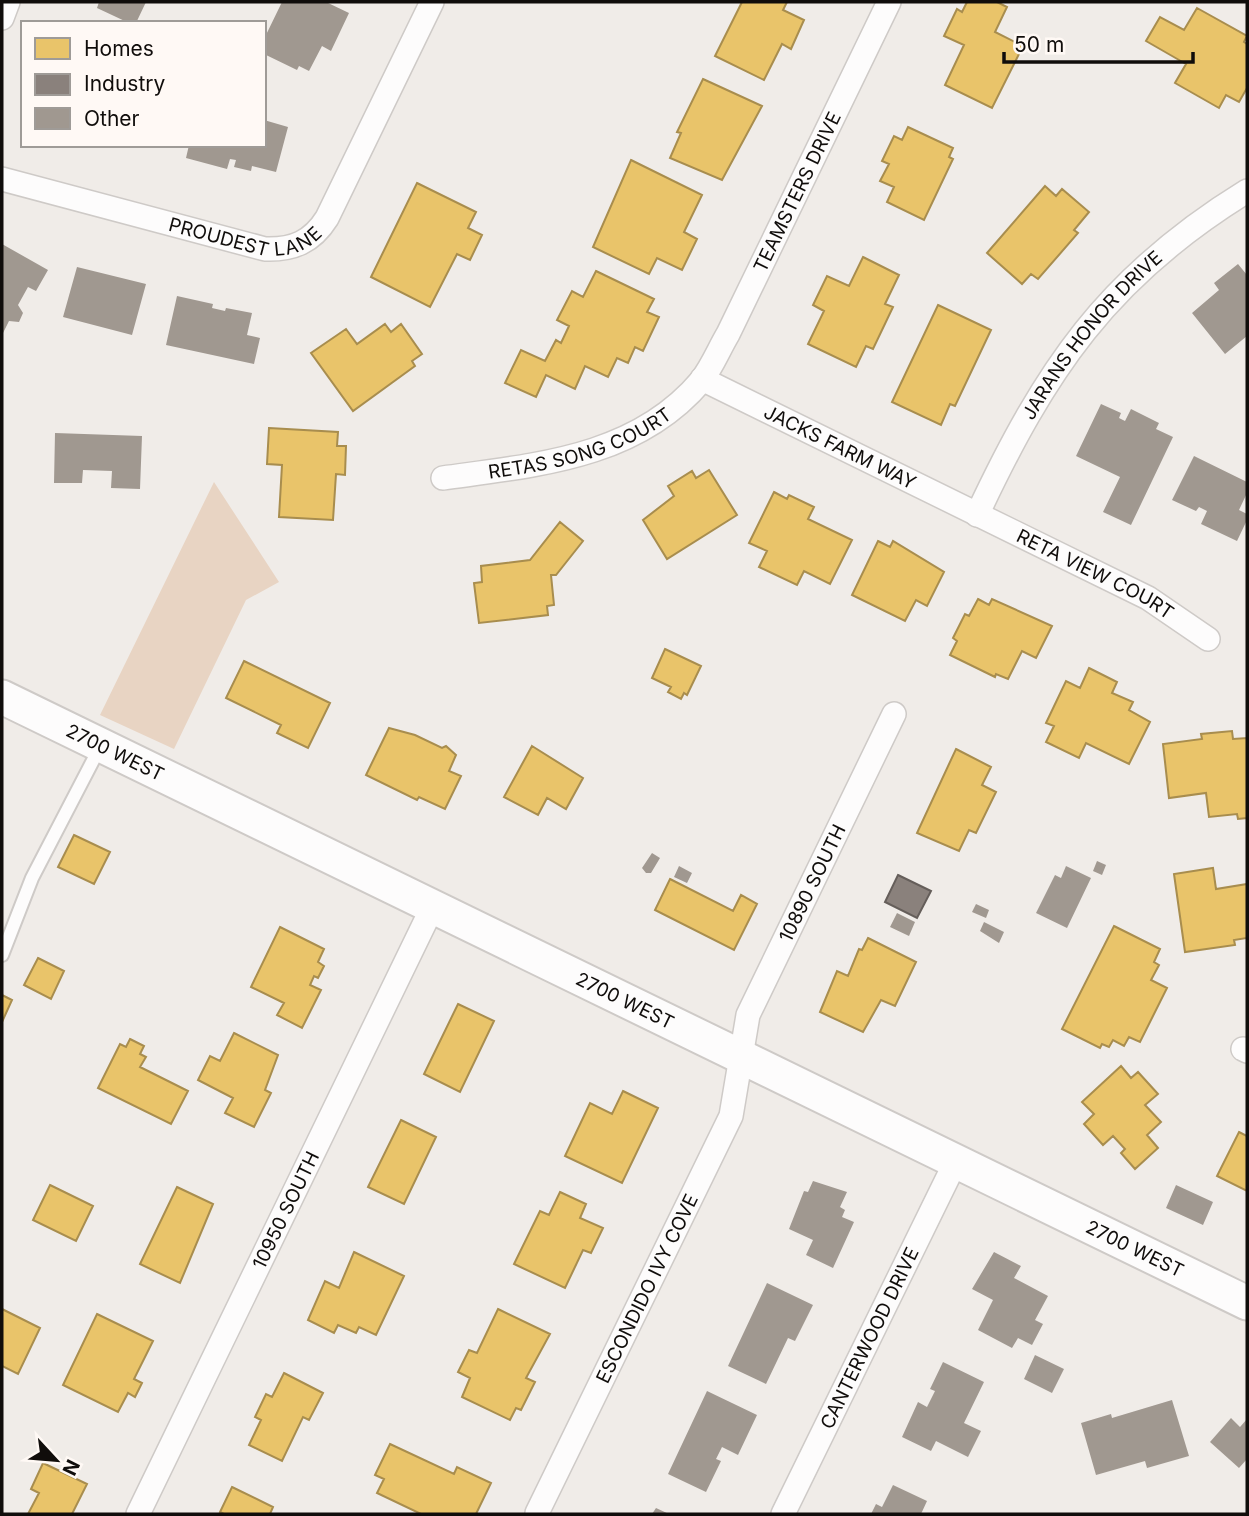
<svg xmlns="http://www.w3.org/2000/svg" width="1249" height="1516" viewBox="0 0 1249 1516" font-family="Inter,sans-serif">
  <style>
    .green { fill: #e8d4c3 }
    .homes { fill: #e9c46a; stroke: #a88d4e; stroke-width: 2 }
    .industry { fill: #8a817c; stroke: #655e5a; stroke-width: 2 }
    .building { fill: #a09890 }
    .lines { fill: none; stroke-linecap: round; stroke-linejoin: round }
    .service-casing { stroke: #cecac7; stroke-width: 16 }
    .minor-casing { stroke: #cecac7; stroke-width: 26 }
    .secondary-casing { stroke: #cecac7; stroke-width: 37 }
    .service { stroke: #fdfcfc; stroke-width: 12 }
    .minor { stroke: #fdfcfc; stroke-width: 23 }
    .secondary { stroke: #fdfcfc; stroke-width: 33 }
    .labels { text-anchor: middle; stroke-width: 7; stroke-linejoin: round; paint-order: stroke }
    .street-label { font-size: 19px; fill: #100d0b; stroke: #fff9f5 }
  </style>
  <rect width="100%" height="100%" fill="#f0ece8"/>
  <!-- green -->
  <path class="green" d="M214,482l65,100 -33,18 -72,149 -74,-34z"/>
  <!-- homes -->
  <path class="homes" d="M742,2h45l-4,8 21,10 -13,29 -9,-5 -18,36 -49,-24z
    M967,2h30l10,5 -12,25 28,14 -31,62 -47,-23 19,-40 -20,-9 13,-27 5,3z
    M1197,8l50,28 -3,6 3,2v44l-8,14 -13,-7 -7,13 -44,-25 11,-19 -40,-23 14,-24 24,13z
    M703,79l59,27 -40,74 -52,-22 11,-25 -4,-1z
    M908,127l45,21 -4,9 4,2 -29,61 -37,-18 7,-15 -14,-6 9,-17 -7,-3 12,-25 8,4z
    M631,160l71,35 -18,37 13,7 -15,31 -25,-12 -8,16 -56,-27z
    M417,183l59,29 -8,16 14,7 -12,25 -13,-6 -27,53 -59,-30z
    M1045,186l11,10 6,-7 27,23 -15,18 4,3 -40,46 -7,-5 -9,10 -35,-31z
    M863,257l36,18 -14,29 8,3 -20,42 -7,-3 -10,21 -48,-23 16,-33 -11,-6 14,-29 22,10z
    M596,271l58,28 -7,13 12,5 -16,34 -8,-4 -7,16 -11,-5 -9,19 -23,-11 -10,23 -29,-14 -10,22 -31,-14 16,-33 24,11 11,-21 5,3 8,-17 -12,-6 15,-29 11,6z
    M938,305l53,25 -36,76 -5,-2 -9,21 -49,-23z
    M385,324l6,8 10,-8 21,30 -10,7 3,5 -62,45 -42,-58 35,-24 11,15z
    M269,428l69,4 -1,14h9l-1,29 -9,-1 -3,46 -54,-3 3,-52 -15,-1z
    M709,470l28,45 -70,44 -24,-39 31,-24 -6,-10 24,-15 4,7z
    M774,492l13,7 2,-4 25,12 -6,12 44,21 -22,44 -26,-13 -7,14 -38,-18 8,-16 -18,-8z
    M560,522l23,19 -27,34h-5l3,30 -7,1 1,9 -69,8 -5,-40 8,-1 -1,-16 49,-6z
    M878,541l12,6 3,-6 51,31 -17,34 -11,-6 -11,21 -53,-26z
    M978,599l11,6 3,-6 60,27 -16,32 -14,-7 -14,28 -12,-5 -1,3 -45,-22 7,-14 -4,-3 12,-24 4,2z
    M665,649l36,17 -14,29 -3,-2 -3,6 -13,-7 3,-5 -19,-9z
    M244,661l86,42 -22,45 -31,-15 4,-8 -55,-27z
    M1089,668l28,14 -5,11 21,9 -4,8 21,12 -21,42 -43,-21 -7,15 -33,-16 8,-16 -8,-3 20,-42 14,7z
    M389,728l26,7 27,13 4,-2 10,9 -7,16 12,5 -16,33 -26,-12 -2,3 -51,-25z
    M1232,731l1,8 14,-1v80l-9,1 -1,-5 -28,3 -3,-24 -37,5 -6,-54 39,-5 -1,-5z
    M532,746l51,32 -17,31 -19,-11 -9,17 -34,-18z
    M956,749l35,18 -9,18 14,7 -20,41 -7,-3 -10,21 -42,-18z
    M74,835l36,17 -16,32 -36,-17z
    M1213,868l3,21 31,-5v54l-13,2 1,5 -50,7 -11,-78z
    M670,879l63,32 8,-16 16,9 -23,46 -79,-40z
    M1114,926l46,23 -6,13 5,3 -8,15 16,8 -27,54 -11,-5 -5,9 -11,-6 -4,7 -7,-3 -2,4 -38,-19z
    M280,927l44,22 -6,13 6,4 -6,12 -4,-2 -4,9 11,5 -19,38 -25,-13 7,-12 -33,-16z
    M868,938l48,24 -21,44 -14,-6 -18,32 -43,-20 17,-41 11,5 11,-27 3,1z
    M38,958l26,13 -13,28 -27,-14z
    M2,995l10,5 -10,22z
    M458,1004l36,17 -34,71 -36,-18z
    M234,1033l44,22 -13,35 6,3 -17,34 -29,-14 8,-15 -35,-18 12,-24 10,5z
    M130,1039l14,7 -4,8 6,3 -6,10 48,24 -17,33 -73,-36 22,-44 6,3z
    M1121,1066l10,12 7,-6 20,22 -13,11 16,17 -14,13 11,13 -23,21 -14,-16 4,-4 -12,-13 -10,9 -19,-21 10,-10 -12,-12z
    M623,1091l35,17 -36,75 -57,-27 25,-53 22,11z
    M401,1120l35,17 -32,67 -36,-17z
    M1239,1132l8,4v55l-30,-15z
    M50,1185l43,21 -17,35 -43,-21z
    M177,1187l36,17 -33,79 -40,-19z
    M560,1192l26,12 -6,14 23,10 -12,25 -8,-3 -18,38 -51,-24 26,-53 9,4z
    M354,1252l50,24 -28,59 -17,-8 -3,6 -18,-8 -4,8 -26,-13 17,-39 14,7z
    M2,1309l38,19 -22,46 -16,-8z
    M498,1309l52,25 -24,44 9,4 -14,28 -5,-2 -6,12 -48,-23 8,-19 -12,-6 11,-22 8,3z
    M97,1314l56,27 -19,38 8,4 -7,14 -7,-4 -10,19 -55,-27z
    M284,1373l39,20 -14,27 -6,-3 -21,44 -33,-16 12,-25 -6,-3 11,-23 6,3z
    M390,1444l64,30 3,-7 34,16 -15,31h-55l-44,-21 7,-14 -9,-4z
    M43,1463l44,21 -15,30h-44l11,-21 -8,-4z
    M232,1487l41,20 -3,7h-46l-4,-2z"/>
  <!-- industry -->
  <path class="industry" d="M898,875l33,16 -14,27 -32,-16z"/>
  <!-- building -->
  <path class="building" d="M99,2h47l-10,21h-7l-32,-15z
    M282,2h44l23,11 -18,38 -9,-5 -13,25 -10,-5 -2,4 -33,-16v-15z
    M264,120l24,7 -12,45 -24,-6 -1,5 -17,-4 2,-7 -6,-1 -3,10 -41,-11 3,-13h75z
    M2,244l46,26 -12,21 -8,-4 -10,18 5,8 -4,9 -10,-1 -7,14z
    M1238,264l9,11v61l-22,18 -33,-41 27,-23 -5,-7z
    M77,267l69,17 -14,51 -69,-18z
    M177,296l36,8 -1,4 13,3 1,-3 26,5 -5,22 13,3 -6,26 -88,-19z
    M1101,404l20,9 -2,5 6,3 6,-12 28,14 -3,6 17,8 -42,88 -28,-13 17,-35 -44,-21z
    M55,433l87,3 -2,53 -29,-1 1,-17 -29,-1 -1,13h-28z
    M1194,456l53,26v11l-8,17 8,4v6l-10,21 -36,-17 6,-13 -8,-4 -3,4 -24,-11z
    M652,853l8,5 -9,15h-5l-4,-5z
    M1097,861l9,4 -4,10 -9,-4z
    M679,866l13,7 -5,10 -13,-6z
    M1066,866l25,12 -24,50 -31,-15 19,-38 6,3z
    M976,904l13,6 -3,8 -14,-6z
    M897,913l18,9 -6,14 -19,-9z
    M984,922l20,10 -5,11 -19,-12z
    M813,1181l34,11 -7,15 5,3 -3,7 12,5 -21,46 -27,-13 7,-15 -24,-11 15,-38 4,1z
    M1176,1185l37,17 -10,23 -37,-17z
    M994,1252l27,14 -7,12 34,18 -13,24 8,4 -11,21 -14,-7 -6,10 -34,-18 15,-30 -21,-11z
    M767,1283l46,22 -18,36 -7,-3 -22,46 -38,-18z
    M1035,1355l29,14 -12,24 -28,-14z
    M943,1362l41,20 -20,41 17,8 -13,26 -32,-16 -5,10 -29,-14 16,-35 9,5 8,-16 -5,-2z
    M707,1391l50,24 -19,40 -16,-8 -6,12 5,2 -15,31 -38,-18z
    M1172,1400l17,56 -42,12 -2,-7 -49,14 -15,-52 30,-9 1,4z
    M1231,1418l9,9 7,-8v40l-8,9 -29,-26z
    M893,1485l34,16 -6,13h-50l5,-10 6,3z
    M656,1508l13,6h-17z"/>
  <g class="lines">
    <defs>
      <path id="service" d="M2,955l30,-77 68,-131"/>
      <g id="minor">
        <path d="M2,18l6,-16"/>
        <path id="s1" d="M2,179l263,70c28,1 47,-7 62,-31l105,-216"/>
        <path id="s2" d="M702,379l446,219 60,41"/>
        <path id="s3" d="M443,478c93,-13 193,-20 258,-97 11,-14 18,-32 27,-47l161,-332"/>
        <path id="s4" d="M977,515c68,-145 130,-238 270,-324"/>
        <path d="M1243,1049l4,2"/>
        <path id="s5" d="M537,1513l194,-397 17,-101 146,-301"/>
        <path id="s6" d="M138,1514l295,-608"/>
        <path id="s7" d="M783,1514l173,-353"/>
      </g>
      <g id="secondary">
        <path id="s8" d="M2,697l1245,606"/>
      </g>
    </defs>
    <!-- service casing -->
    <use href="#service" class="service-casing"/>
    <!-- minor casing -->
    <use href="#minor" class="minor-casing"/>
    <!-- secondary casing -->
    <use href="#secondary" class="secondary-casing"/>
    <!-- service -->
    <use href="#service" class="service"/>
    <!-- minor -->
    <use href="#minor" class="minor"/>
    <!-- secondary -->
    <use href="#secondary" class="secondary"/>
  </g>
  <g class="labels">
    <!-- street labels -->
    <g class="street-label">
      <text dy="7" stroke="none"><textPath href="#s3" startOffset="495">TEAMSTERS DRIVE</textPath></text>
      <text dy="7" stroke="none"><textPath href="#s1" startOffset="252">PROUDEST LANE</textPath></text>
      <text dy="7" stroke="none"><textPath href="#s4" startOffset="215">JARANS HONOR DRIVE</textPath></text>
      <text dy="7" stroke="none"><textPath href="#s3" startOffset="142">RETAS SONG COURT</textPath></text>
      <text dy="7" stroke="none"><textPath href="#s2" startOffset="154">JACKS FARM WAY</textPath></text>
      <text dy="7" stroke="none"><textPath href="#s2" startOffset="439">RETA VIEW COURT</textPath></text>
      <text dy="7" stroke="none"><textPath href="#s8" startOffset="126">2700 WEST</textPath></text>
      <text dy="7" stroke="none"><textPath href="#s5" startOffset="691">10890 SOUTH</textPath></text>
      <text dy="7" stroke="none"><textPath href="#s8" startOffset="693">2700 WEST</textPath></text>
      <text dy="7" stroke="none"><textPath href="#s6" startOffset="338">10950 SOUTH</textPath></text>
      <text dy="7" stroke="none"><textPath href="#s8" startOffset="1260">2700 WEST</textPath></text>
      <text dy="7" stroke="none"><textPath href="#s5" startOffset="250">ESCONDIDO IVY COVE</textPath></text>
      <text dy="7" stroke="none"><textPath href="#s7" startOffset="196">CANTERWOOD DRIVE</textPath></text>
    </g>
  </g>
  <!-- border -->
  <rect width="1249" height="1516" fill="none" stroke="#100d0b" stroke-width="7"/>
  <!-- legend -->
  <rect x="21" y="21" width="245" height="126" fill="#fff9f5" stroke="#9f9b97" stroke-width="2"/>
  <rect x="35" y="38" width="35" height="21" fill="#e9c46a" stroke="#9f9b97" stroke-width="2"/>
  <text x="84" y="56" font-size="21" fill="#100d0b">Homes</text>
  <rect x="35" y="74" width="35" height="21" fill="#8a817c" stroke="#9f9b97" stroke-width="2"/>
  <text x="84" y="91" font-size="21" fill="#100d0b">Industry</text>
  <rect x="35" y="108" width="35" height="21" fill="#a09890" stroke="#9f9b97" stroke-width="2"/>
  <text x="84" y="126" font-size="21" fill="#100d0b">Other</text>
  <!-- north arrow -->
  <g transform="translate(56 1460) rotate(116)" stroke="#fff9f5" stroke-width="5" paint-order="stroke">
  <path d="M0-5L12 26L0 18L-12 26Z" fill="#100d0b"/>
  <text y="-10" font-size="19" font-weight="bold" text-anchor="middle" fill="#100d0b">N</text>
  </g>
  <!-- scale -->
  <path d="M1004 52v10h189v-10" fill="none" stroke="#100d0b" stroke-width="3.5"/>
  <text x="1014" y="52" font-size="21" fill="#100d0b" stroke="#fff9f5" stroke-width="5" paint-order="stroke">50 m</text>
</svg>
